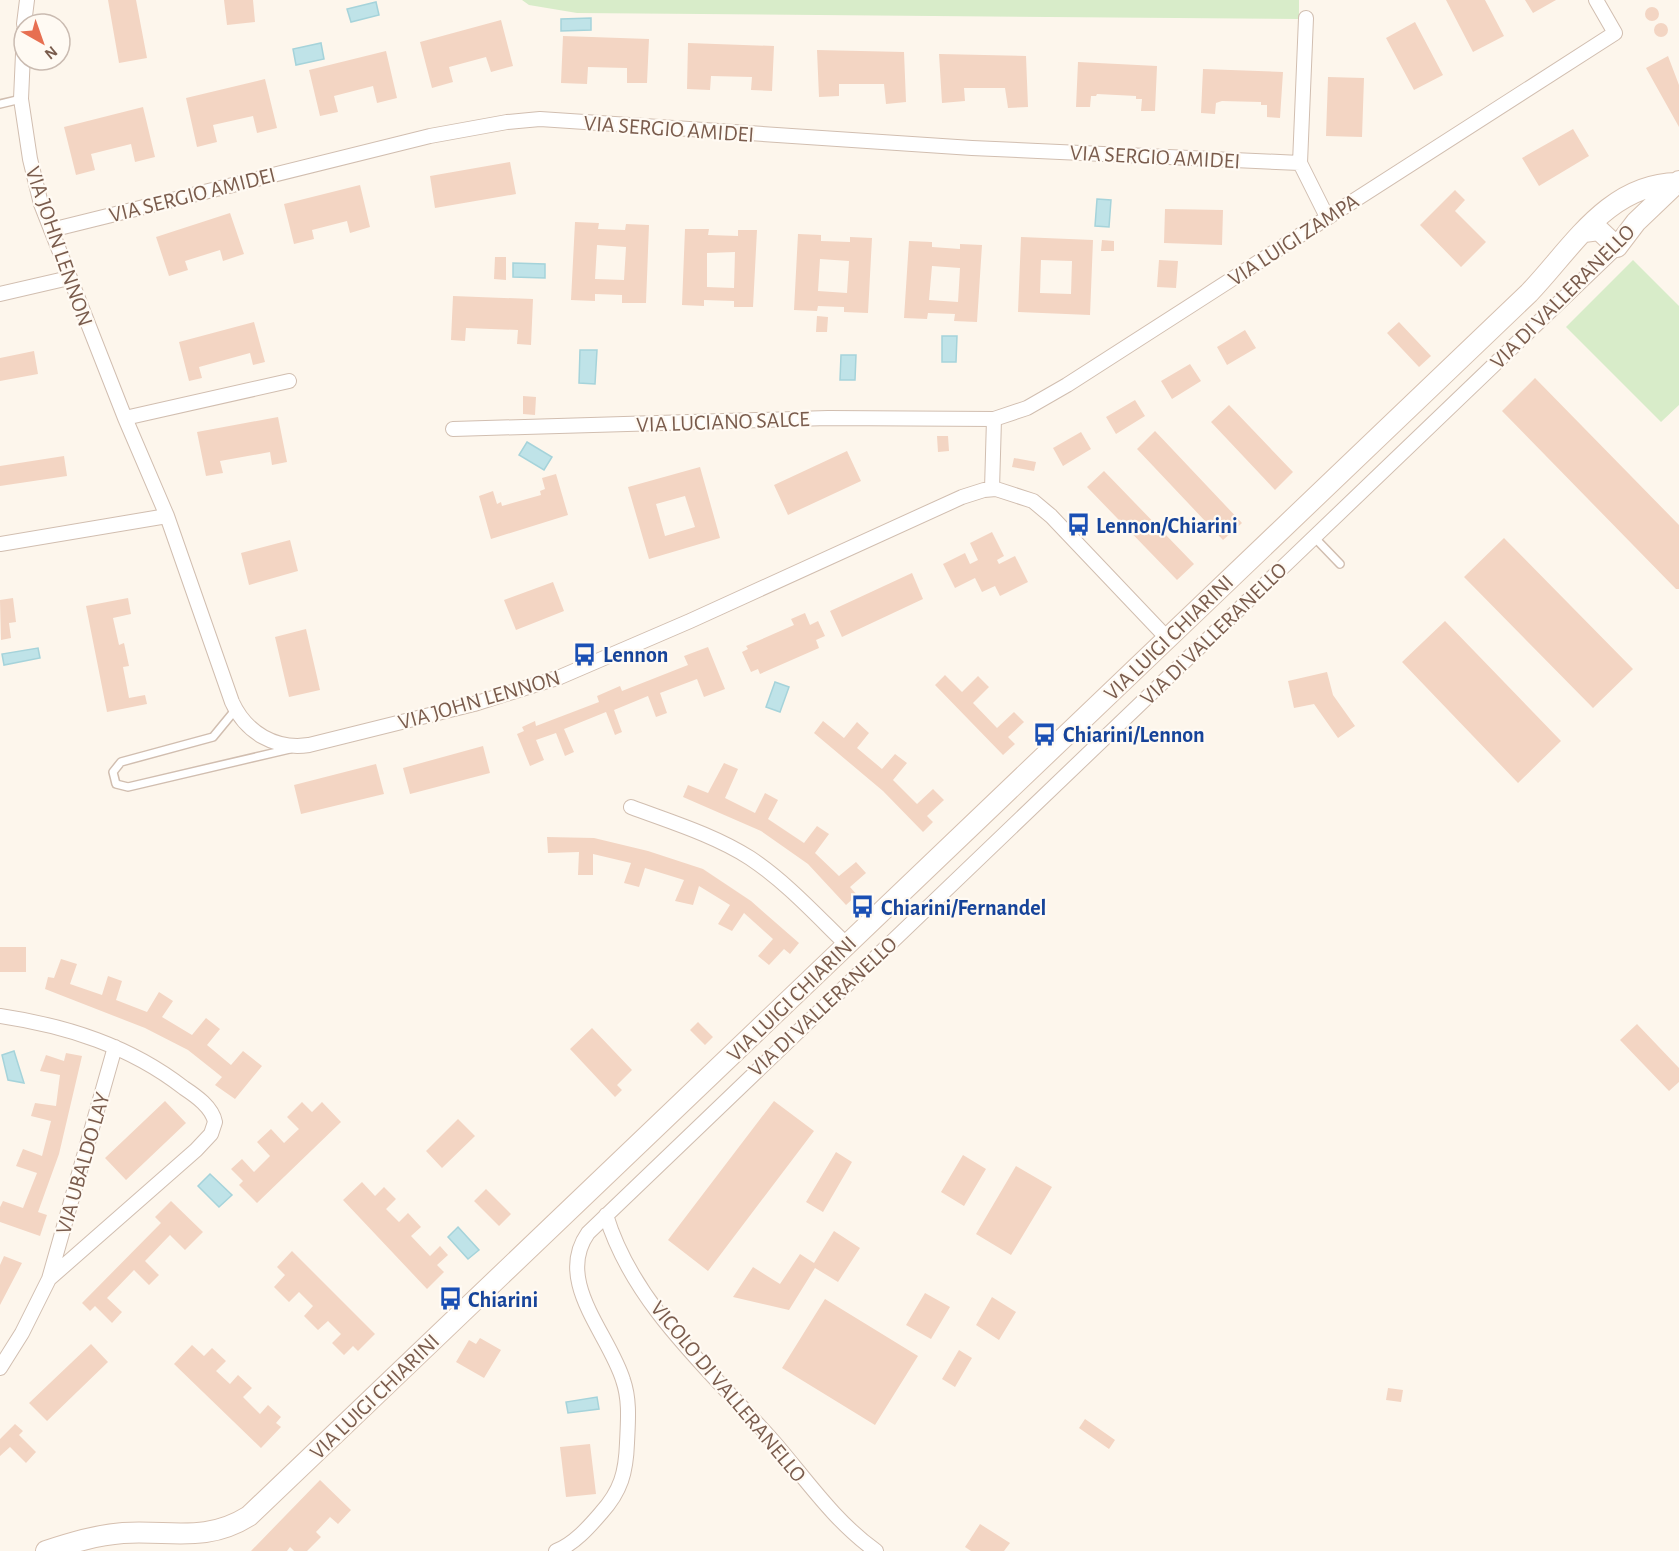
<svg xmlns="http://www.w3.org/2000/svg" width="1679" height="1551" viewBox="0 0 1679 1551" font-family="'Alegreya Sans',sans-serif">
  <style>
    .green { fill: #d8ecc9 }
    .water { fill: #bfe3e8; stroke: #a5d3da; stroke-width: 1.5 }
    .building { fill: #f3d5c3; fill-rule: evenodd }
    .lines { fill: none; stroke-linecap: round; stroke-linejoin: round }
    .lane-casing { stroke: #d1beb0; stroke-width: 10 }
    .street-casing { stroke: #d1beb0; stroke-width: 16 }
    .secondary-casing { stroke: #d6c0b0; stroke-width: 22 }
    .lane { stroke: #fff; stroke-width: 7 }
    .street { stroke: #fff; stroke-width: 14 }
    .secondary { stroke: #fff; stroke-width: 20 }
    .labels { text-anchor: middle; stroke-width: 4.5; stroke-linejoin: round; paint-order: stroke }
    .street-label { font-size: 22px; fill: #7a5c4d; stroke: #fffaf3 }
    .transit-label { font-size: 22px; font-weight: bold; fill: #164399; stroke: #fffaf3; text-anchor: start }
  </style>
  <rect width="100%" height="100%" fill="#fdf6ec"/>
  <!-- green -->
  <path class="green" d="M522,0h777v19l-722,-6 -48,-8z
    M1633,260l46,46v99l-18,17 -95,-95z"/>
  <!-- water -->
  <path class="water" d="M376,2l3,13 -28,7 -4,-13z
    M591,18v12l-30,1v-12z
    M321,43l3,16 -28,6 -3,-16z
    M1097,199l14,1 -2,27 -14,-1z
    M513,263l32,1v14l-32,-1z
    M942,336h15l-1,26h-14z
    M580,350h17l-2,34 -16,-1z
    M841,355h15l-1,25h-15z
    M527,442l25,15 -8,13 -25,-15z
    M38,648l2,10 -36,7 -2,-11z
    M775,682l14,5 -9,25 -14,-5z
    M14,1051l10,32 -16,-3 -6,-25z
    M210,1174l22,21 -13,12 -21,-21z
    M458,1227l21,23 -11,9 -20,-22z
    M597,1397l2,12 -31,4 -2,-11z"/>
  <!-- building -->
  <path class="building" d="M108,0h28l11,58 -28,5z
    M224,0h29l2,22 -28,3z
    M1446,0h39l19,36 -31,16z
    M1525,0h31l-23,13z
    M1645 14a7 7 0 1 1 14 0a7 7 0 1 1-14 0Z
    M501,20l12,46 -22,6 -5,-15 -37,10 4,15 -21,6 -12,-46z
    M1415,22l28,53 -29,15 -28,-52z
    M1654 30a7 7 0 1 1 14 0a7 7 0 1 1-14 0Z
    M563,36l86,3 -2,44h-20v-15l-39,-1 -1,17 -26,-1z
    M688,43l86,3 -2,45 -21,-1 1,-13 -41,-1 -1,14 -23,-1z
    M817,50l87,2 2,50 -20,2 -2,-20h-45v12l-20,1z
    M386,51l11,47 -20,5 -4,-17 -39,10 4,16 -18,4 -11,-46z
    M939,54l87,2 2,51 -20,1 -3,-20h-41l1,13 -23,2z
    M1668,56l11,29v42l-33,-59z
    M1078,62l79,4 -2,45h-14l1,-12h-6v-3l-39,-2 -1,2h-5l-1,11h-14z
    M1203,69l80,3 -3,46 -13,-1v-12h-6v-3l-39,-1 -6,2 -1,11 -14,-1z
    M1328,77l36,1 -2,59 -36,-1z
    M265,79l12,49 -20,5 -4,-17 -40,9 4,17 -20,5 -11,-49z
    M143,107l12,50 -20,5 -4,-18 -40,10 4,16 -19,5 -12,-48z
    M1573,129l16,27 -50,30 -17,-28z
    M510,162l6,32 -81,14 -5,-32z
    M360,185l10,42 -20,6 -3,-12 -35,9 2,9 -20,5 -10,-40z
    M1455,190l10,10 -10,11 31,31 -25,25 -41,-42z
    M1165,209l58,1 -1,35 -58,-2z
    M230,213l14,41 -21,7 -3,-11 -35,11 3,9 -19,6 -13,-39z
    M575,222l24,1 -1,6 27,1 1,-6 23,1 -3,78h-24v-8l-27,-1v7l-24,-1zM597,245l29,2 -2,33 -29,-1z
    M685,229h24l-1,6 30,1v-6h19l-4,77h-19v-6l-30,-1v6l-22,-1zM735,252l-1,36 -27,-1v-34z
    M798,234l23,1v6l29,1v-5l22,1 -4,75 -24,-1v-5l-26,-1 -1,5 -23,-1zM820,259l29,2 -2,32 -29,-2z
    M1021,237l72,3 -3,75 -72,-3zM1041,260l31,1 -1,33 -31,-1z
    M1102,240l12,1v10h-13z
    M909,241l23,1v5l28,2v-5l22,1 -5,77 -23,-1 1,-7 -27,-1 -1,6 -23,-1zM932,266l28,2 -2,34 -29,-2z
    M495,257h11v23l-12,-1z
    M1159,260l19,1 -2,27 -19,-1z
    M453,296l80,3 -2,46 -14,-1 1,-14 -52,-2 -1,13 -14,-1z
    M817,316l11,1 -1,15h-11z
    M254,322l11,40 -12,3 -3,-12 -51,14 3,11 -13,3 -10,-39z
    M1399,322l32,34 -12,11 -32,-34z
    M1245,330l11,18 -29,17 -10,-18z
    M34,351l4,23 -38,7v-23z
    M1190,364l11,17 -29,18 -11,-18z
    M1535,378l144,147v64h-3l-174,-178z
    M523,396l13,1 -1,18 -12,-1z
    M1135,400l10,16 -29,18 -10,-17z
    M1229,405l64,67 -18,18 -64,-68z
    M278,417l9,45 -15,3 -2,-13 -50,9 3,12 -17,3 -9,-44z
    M1155,431l87,92 -19,17 -86,-91z
    M1081,432l10,17 -28,17 -10,-18z
    M937,436h11l1,15 -11,1z
    M847,451l14,30 -73,34 -14,-30z
    M64,456l3,20 -67,10v-20z
    M1014,458l22,4 -2,9 -22,-4z
    M700,467l20,71 -71,21 -21,-72zM685,496l10,31 -30,9 -9,-32z
    M1104,471l90,93 -17,16 -90,-93z
    M556,474l12,41 -77,24 -12,-43 14,-5 4,13 4,-2 1,4 39,-11 -1,-4 5,-2 -3,-11z
    M992,532l12,24 -7,4 2,4 16,-8 13,26 -28,14 -5,-10 -13,6 -7,-14 -20,10 -12,-24 22,-11 5,11 8,-4 -8,-17z
    M1504,538l129,131 -40,39 -129,-131z
    M290,540l8,31 -49,14 -8,-32z
    M912,573l11,26 -81,38 -12,-26z
    M553,582l11,29 -48,19 -12,-30z
    M13,598l3,24 -7,1 2,15 -10,2 -1,-40z
    M128,598l3,16 -18,4 6,27 5,-2 5,23 -6,1 6,31 16,-3 2,9 -40,8 -21,-106z
    M805,613l5,12 8,-4 7,15 -9,4 3,8 -59,26 -2,-5 -7,3 -9,-20 6,-3 -2,-3 48,-21 -3,-6z
    M1445,621l116,120 -43,42 -116,-121z
    M306,629l14,61 -31,7 -14,-60z
    M708,647l17,42 -21,8 -7,-18 -37,14 7,20 -11,4 -8,-21 -34,14 8,22 -7,3 -9,-23 -42,17 10,23 -9,4 -9,-23 -20,7 8,20 -14,6 -13,-32 7,-3 -2,-4 13,-6 1,5 63,-24 -2,-6 23,-10 2,5 66,-26 -4,-9z
    M1327,672l6,23 22,31 -17,12 -24,-34 -20,4 -6,-27z
    M945,675l17,17 16,-16 11,11 -16,16 24,25 17,-16 10,10 -16,15 7,7 -12,11 -68,-70z
    M823,721l21,17 13,-16 12,11 -12,15 25,21 13,-15 12,9 -14,17 24,24 16,-15 11,11 -17,16 6,6 -10,10 -40,-41 -69,-58z
    M483,746l7,27 -80,21 -7,-26z
    M724,763l14,6 -13,29 30,15 10,-20 13,7 -10,19 36,24 13,-17 12,8 -14,19 24,23 17,-14 10,11 -16,14 7,8 -11,10 -38,-41 -47,-33 -78,-34 5,-12 20,8z
    M376,764l8,30 -83,20 -7,-29z
    M547,837l47,1 54,13 55,18 48,32 48,42 -9,11 -6,-5 -15,16 -11,-9 15,-17 -29,-26 -12,18 -14,-7 12,-19 -31,-19 -6,19 -18,-4 9,-21 -39,-12 -6,19 -15,-4 7,-20 -38,-9v21h-15l1,-23 -31,1z
    M0,947h26v25h-26z
    M61,959l16,5 -7,20 32,11 6,-19 14,5 -6,19 31,12 12,-20 14,9 -11,16 30,18 14,-17 14,11 -13,16 24,20 12,-14 19,15 -27,33 -20,-14 7,-8 -34,-27 -43,-22 -100,-39 3,-12 6,1z
    M698,1022l15,15 -8,8 -15,-15z
    M1637,1024l42,44v14l-10,9 -49,-51z
    M592,1028l40,42 -15,15 5,5 -7,7 -45,-48z
    M66,1053l16,3 -23,98 -21,58 9,3 -7,21 -40,-14v-15l3,-6 20,7 14,-35 -21,-7 7,-17 19,7 9,-35 -20,-5 4,-13 21,3 4,-31 -20,-4 6,-16 18,6z
    M165,1101l21,22 -60,57 -21,-22z
    M774,1101l40,30 -106,140 -40,-31z
    M302,1102l10,10 10,-10 19,20 -84,81 -18,-18 4,-4 -12,-12 11,-10 12,13 16,-16 -13,-14 14,-13 13,14 15,-14 -12,-12z
    M458,1119l17,17 -33,32 -16,-17z
    M836,1152l16,10 -29,50 -17,-10z
    M963,1155l23,14 -22,37 -23,-14z
    M1016,1166l36,21 -41,68 -35,-21z
    M362,1182l13,14 9,-9 12,12 -10,10 13,13 9,-9 13,14 -10,9 19,20 10,-10 8,9 -11,10 7,7 -17,17 -84,-89z
    M486,1189l25,25 -12,12 -25,-25z
    M171,1201l32,31 -18,18 -15,-15 -25,26 14,14 -10,10 -15,-15 -27,28 15,14 -10,11 -17,-17 -5,5 -8,-8 79,-80 -6,-6z
    M834,1231l26,17 -22,34 -23,-14 -26,42 -56,-13 20,-30 27,17 20,-30 14,9z
    M292,1251l83,83 -17,17 -5,-5 -9,9 -12,-12 9,-9 -13,-13 -10,9 -14,-14 9,-10 -14,-14 -10,10 -15,-15 11,-12 -8,-8z
    M4,1256l18,7 -22,42v-40z
    M925,1293l25,14 -19,32 -25,-14z
    M992,1297l24,15 -17,28 -23,-15z
    M825,1299l93,57 -43,69 -93,-57z
    M480,1338l21,12 -17,28 -28,-16 13,-22 7,4z
    M91,1344l17,18 -61,59 -18,-18z
    M192,1345l12,11 8,-8 14,13 -10,10 14,13 8,-9 14,13 -9,9 17,17 8,-9 13,12 -5,6 5,4 -20,21 -87,-84z
    M959,1350l13,8 -17,29 -13,-8z
    M1388,1388l15,2 -2,12 -15,-2z
    M1085,1419l30,21 -6,9 -30,-21z
    M15,1424l8,7 -4,4 17,17 -10,11 -16,-16 -10,9v-17z
    M590,1444l6,50 -30,3 -6,-50z
    M320,1480l31,30 -13,14 -8,-7 -14,15 5,5 -14,14h-13l-4,-4 -3,4h-36z
    M980,1524l30,19 -6,8h-33l-6,-4z"/>
  <g class="lines">
    <defs>
      <path id="lane" d="M0,104l21,-5
        M1314,537l26,27
        M236,709l-23,28 -92,25 -8,10 3,12 12,3 162,-38"/>
      <path id="street" d="M24,24l3,-24
        M24,31l-3,68 9,60 11,45 84,214 42,98 65,186c14,31 44,48 77,43l165,-41 86,-27 130,-56 272,-124 22,-7 12,-1 37,12 18,15 116,122
        M1300,163l6,-145
        M51,230l379,-94 77,-14 33,-3 432,29 328,15 27,54
        M0,294l69,-16
        M125,418l164,-37
        M453,429l375,-11 166,1
        M992,489l2,-70 33,-11 40,-23 548,-352 -19,-33
        M0,544l167,-28
        M631,807c40,15 83,28 119,51 36,24 66,57 97,87
        M0,1016c67,10 130,30 184,72 12,8 28,19 31,34l-4,12 -15,16 -147,129 -27,54 -22,35
        M606,1215c27,90 106,157 167,226 33,38 61,80 103,110
        M49,1279l66,-232
        M556,1551c18,-7 33,-24 45,-38 20,-22 25,-41 26,-70 1,-22 3,-43 -4,-63 -14,-46 -69,-99 -35,-147l1029,-986"/>
      <path id="secondary" d="M1584,232l15,-2 18,17 19,-25 43,-41
        M46,1551c25,-8 50,-16 77,-18 48,-3 83,10 126,-17l1280,-1223c43,-45 79,-109 148,-110"/>
    </defs>
    <!-- lane casing -->
    <use href="#lane" class="lane-casing"/>
    <!-- street casing -->
    <use href="#street" class="street-casing"/>
    <!-- secondary casing -->
    <use href="#secondary" class="secondary-casing"/>
    <!-- lane -->
    <use href="#lane" class="lane"/>
    <!-- street -->
    <use href="#street" class="street"/>
    <!-- secondary -->
    <use href="#secondary" class="secondary"/>
  </g>
  <!-- icons -->
  <defs>
    <symbol id="bus-bare" viewBox="-9 -9 18 18"><path d="M-5-6H5V4H4V6H2V4H-2V6H-4V4H-5ZM-3.5-4V0h7V-4ZM-3.5 1.2v1.5H-2V1.2ZM2 1.2v1.5H3.5V1.2Z" fill="#1a4fb4" stroke="#fffaf3" stroke-width="2.5" paint-order="stroke"/></symbol>
  </defs>
  <g fill-rule="evenodd">
    <use href="#bus-bare" x="1062" y="508" width="33" height="33"/>
    <use href="#bus-bare" x="568" y="638" width="33" height="33"/>
    <use href="#bus-bare" x="1028" y="718" width="33" height="33"/>
    <use href="#bus-bare" x="846" y="890" width="33" height="33"/>
    <use href="#bus-bare" x="434" y="1282" width="33" height="33"/>
  </g>
  <g class="labels">
    <!-- street labels -->
    <g class="street-label">
      <text transform="translate(669 128) rotate(4)" y="8">VIA SERGIO AMIDEI</text>
      <text transform="translate(1155 156) rotate(3)" y="8">VIA SERGIO AMIDEI</text>
      <text transform="translate(192 194) rotate(-14)" y="8">VIA SERGIO AMIDEI</text>
      <text transform="translate(1293 239) rotate(-33)" y="8">VIA LUIGI ZAMPA</text>
      <text transform="translate(60 246) rotate(71)" y="8">VIA JOHN LENNON</text>
      <text transform="translate(1562 296) rotate(-45)" y="8">VIA DI VALLERANELLO</text>
      <text transform="translate(723 421) rotate(-2)" y="8">VIA LUCIANO SALCE</text>
      <text transform="translate(1213 633) rotate(-44)" y="8">VIA DI VALLERANELLO</text>
      <text transform="translate(1168 637) rotate(-44)" y="8">VIA LUIGI CHIARINI</text>
      <text transform="translate(479 699) rotate(-16)" y="8">VIA JOHN LENNON</text>
      <text transform="translate(791 998) rotate(-44)" y="8">VIA LUIGI CHIARINI</text>
      <text transform="translate(822 1006) rotate(-43)" y="8">VIA DI VALLERANELLO</text>
      <text transform="translate(82 1163) rotate(-74)" y="8">VIA UBALDO LAY</text>
      <text transform="translate(729 1391) rotate(50)" y="8">VICOLO DI VALLERANELLO</text>
      <text transform="translate(374 1396) rotate(-44)" y="8">VIA LUIGI CHIARINI</text>
    </g>
    <!-- transit labels -->
    <g class="transit-label">
      <text x="1096" y="533">Lennon/Chiarini</text>
      <text x="603" y="662">Lennon</text>
      <text x="1063" y="742">Chiarini/Lennon</text>
      <text x="881" y="915">Chiarini/Fernandel</text>
      <text x="468" y="1307">Chiarini</text>
    </g>
  </g>
  <!-- north arrow -->
  <g transform="translate(42 42) rotate(140)"><circle r="28" fill="#fffaf3" stroke="#cabbb1" stroke-width="1.5"/>
  <path d="M0-4.5L10 22L0 15L-10 22Z" fill="#e76f51"/>
  <text y="-9" font-size="16" font-weight="bold" text-anchor="middle" fill="#7a5c4d">N</text>
  </g>
</svg>
